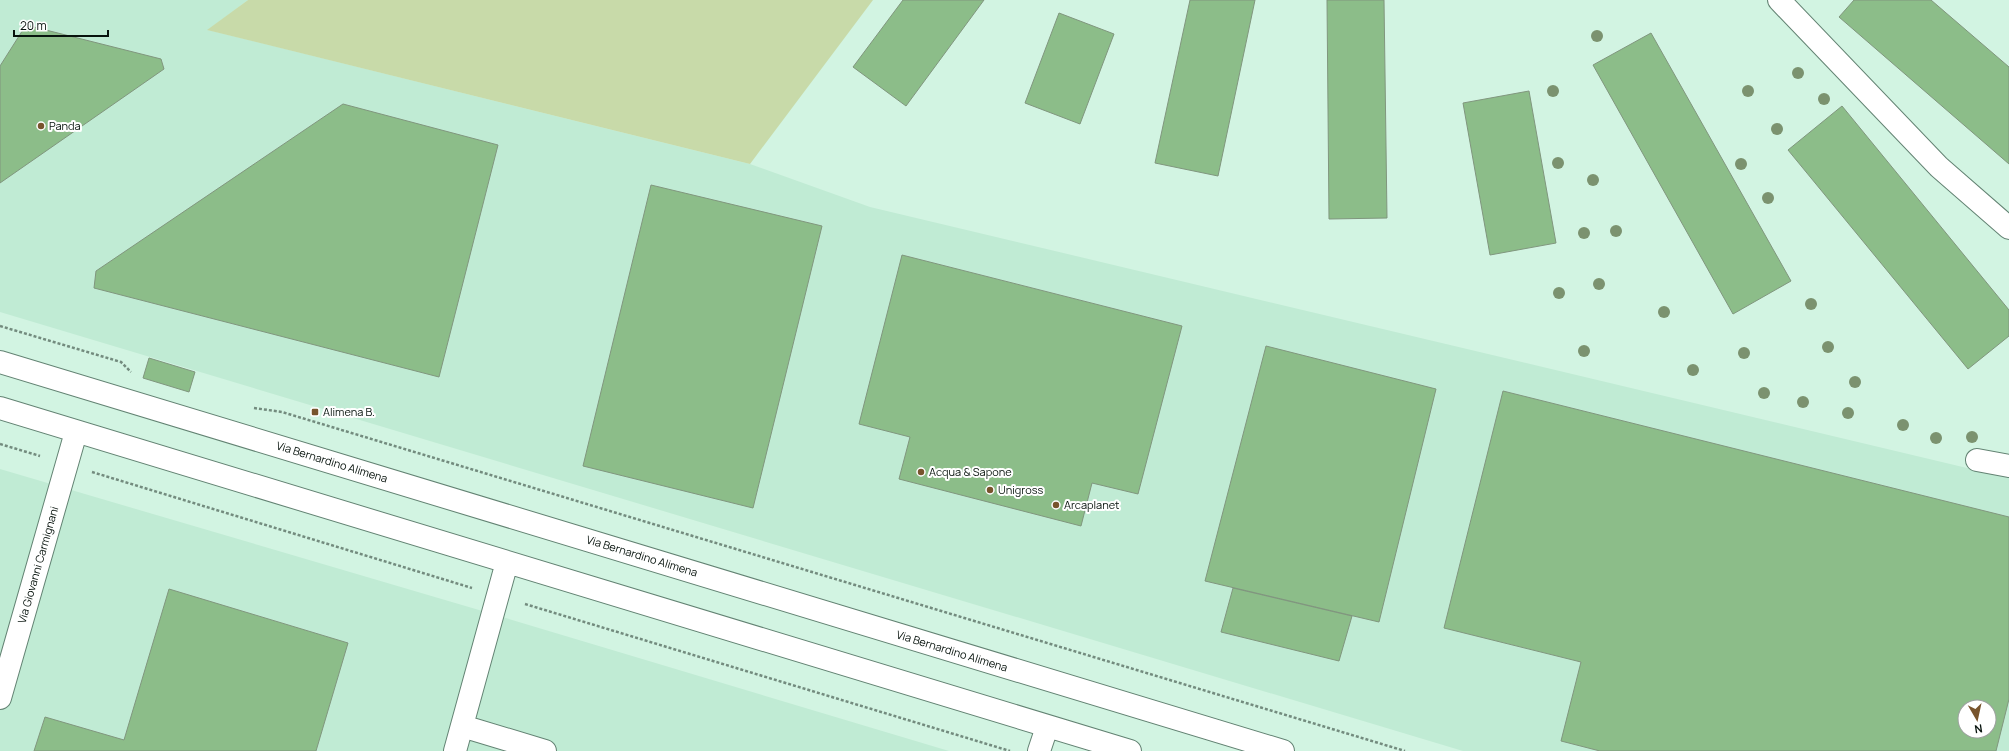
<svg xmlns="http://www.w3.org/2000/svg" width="2009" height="751" viewBox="0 0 2009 751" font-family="Manrope,sans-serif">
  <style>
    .built { fill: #c0ebd4; fill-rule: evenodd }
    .green { fill: #c8daa9 }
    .building { fill: #8cbd89; stroke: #80967e; fill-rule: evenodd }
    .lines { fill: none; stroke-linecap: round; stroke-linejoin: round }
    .minor-casing { stroke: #638373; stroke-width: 24 }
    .path { stroke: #738b7e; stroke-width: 2.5; stroke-dasharray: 3 2; stroke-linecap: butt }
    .minor { stroke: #fff; stroke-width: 22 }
    .tree { fill: #7b926f }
    .poi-dot { fill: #78542d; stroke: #fff; stroke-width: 1.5 }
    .labels { text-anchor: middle; stroke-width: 4; stroke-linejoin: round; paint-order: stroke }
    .poi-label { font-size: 11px; fill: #07130d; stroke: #fff; text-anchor: start }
    .street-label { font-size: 11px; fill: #07130d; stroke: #fff }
  </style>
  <rect width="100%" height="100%" fill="#d2f4e2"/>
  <!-- built -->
  <path class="built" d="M0,0h248l-40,30 542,134 120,43 1139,271v273h-546l-1463,-439zM1965,707h24v24h-24z
    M0,469l479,141 470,141h-949z"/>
  <!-- green -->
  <path class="green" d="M248,0h625l-123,164 -543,-134z"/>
  <!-- building -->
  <path class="building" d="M903,0h81l-78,106 -53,-39z
    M1190,0h65l-37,176 -63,-13z
    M1327,0h57l3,218 -58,1z
    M1854,0h77l78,67v97l-170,-147z
    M1059,13l55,21 -34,90 -55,-21z
    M26,25l135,34 3,10 -164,114v-117z
    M1651,33l140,248 -58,33 -140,-249z
    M1529,91l27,152 -66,12 -27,-152z
    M343,104l155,41 -59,232 -345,-89 2,-17z
    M1842,106l167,204v26l-41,33 -180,-219z
    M651,185l171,41 -69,282 -170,-42z
    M902,255l280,71 -44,168 -46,-11 -11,43 -182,-47 11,-42 -51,-13z
    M1266,346l170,43 -57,233 -174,-41z
    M149,358l46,14 -6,20 -46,-14z
    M1503,391l506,126v182l-13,52h-396l-39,-10 20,-79 -137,-34zM1965,707h24v24h-24z
    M1233,588l119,28 -13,45 -118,-29z
    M169,589l179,54 -32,108h-282l11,-34 79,23z"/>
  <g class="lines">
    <defs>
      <path id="minor" d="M1779,0l160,167 70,61
        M0,362l1283,389
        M0,408l1130,343
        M1977,460l32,6
        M0,698l76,-266
        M462,726l83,25
        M455,751l52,-189
        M1039,751l8,-24"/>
    </defs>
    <!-- minor casing -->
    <use href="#minor" class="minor-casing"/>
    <!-- path -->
    <path class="path" d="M0,326l121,36 10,10
      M254,408l28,4 1123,339
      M0,444l40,12
      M92,472l380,116
      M525,604l485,147"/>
    <!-- minor -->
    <use href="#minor" class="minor"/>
  </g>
  <!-- trees -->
  <g class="tree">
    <circle cx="1597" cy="36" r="6"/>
    <circle cx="1798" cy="73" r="6"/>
    <circle cx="1553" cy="91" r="6"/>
    <circle cx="1748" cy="91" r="6"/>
    <circle cx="1824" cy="99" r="6"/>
    <circle cx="1777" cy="129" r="6"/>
    <circle cx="1558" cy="163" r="6"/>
    <circle cx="1741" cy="164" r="6"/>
    <circle cx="1593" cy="180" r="6"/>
    <circle cx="1768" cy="198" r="6"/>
    <circle cx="1616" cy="231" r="6"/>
    <circle cx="1584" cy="233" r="6"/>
    <circle cx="1599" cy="284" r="6"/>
    <circle cx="1559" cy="293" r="6"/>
    <circle cx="1811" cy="304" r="6"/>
    <circle cx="1664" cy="312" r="6"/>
    <circle cx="1828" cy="347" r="6"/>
    <circle cx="1584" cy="351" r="6"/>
    <circle cx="1744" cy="353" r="6"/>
    <circle cx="1693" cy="370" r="6"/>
    <circle cx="1855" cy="382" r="6"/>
    <circle cx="1764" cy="393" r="6"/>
    <circle cx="1803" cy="402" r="6"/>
    <circle cx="1848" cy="413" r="6"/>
    <circle cx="1903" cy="425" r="6"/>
    <circle cx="1972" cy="437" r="6"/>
    <circle cx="1936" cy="438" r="6"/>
  </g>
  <!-- markers -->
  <g class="poi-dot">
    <circle cx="41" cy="126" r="4"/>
    <rect x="311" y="408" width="8" height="8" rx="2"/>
    <circle cx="921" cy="472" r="4"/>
    <circle cx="990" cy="490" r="4"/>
    <circle cx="1056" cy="505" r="4"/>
  </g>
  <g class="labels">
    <!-- poi labels -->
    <g class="poi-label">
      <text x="49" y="130">Panda</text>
      <text x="323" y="416">Alimena B.</text>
      <text x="929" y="476">Acqua &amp; Sapone</text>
      <text x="998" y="494">Unigross</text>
      <text x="1064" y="509">Arcaplanet</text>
    </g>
    <!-- street labels -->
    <g class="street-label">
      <text transform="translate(332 462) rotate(17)" y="4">Via Bernardino Alimena</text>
      <text transform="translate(642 556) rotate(17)" y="4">Via Bernardino Alimena</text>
      <text transform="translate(38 565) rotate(-74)" y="4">Via Giovanni Carmignani</text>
      <text transform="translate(952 651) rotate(17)" y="4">Via Bernardino Alimena</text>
    </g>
  </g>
  <!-- north arrow -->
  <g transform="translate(1977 719) rotate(171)"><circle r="19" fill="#ffffff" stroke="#9ca19e"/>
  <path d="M0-3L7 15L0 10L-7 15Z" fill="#78542d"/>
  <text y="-6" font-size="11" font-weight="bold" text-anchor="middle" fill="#07130d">N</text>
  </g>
  <!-- scale -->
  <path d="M14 30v6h94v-6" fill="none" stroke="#07130d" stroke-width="2"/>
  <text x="20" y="30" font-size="12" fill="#07130d" stroke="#ffffff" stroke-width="3" paint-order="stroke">20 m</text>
</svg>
